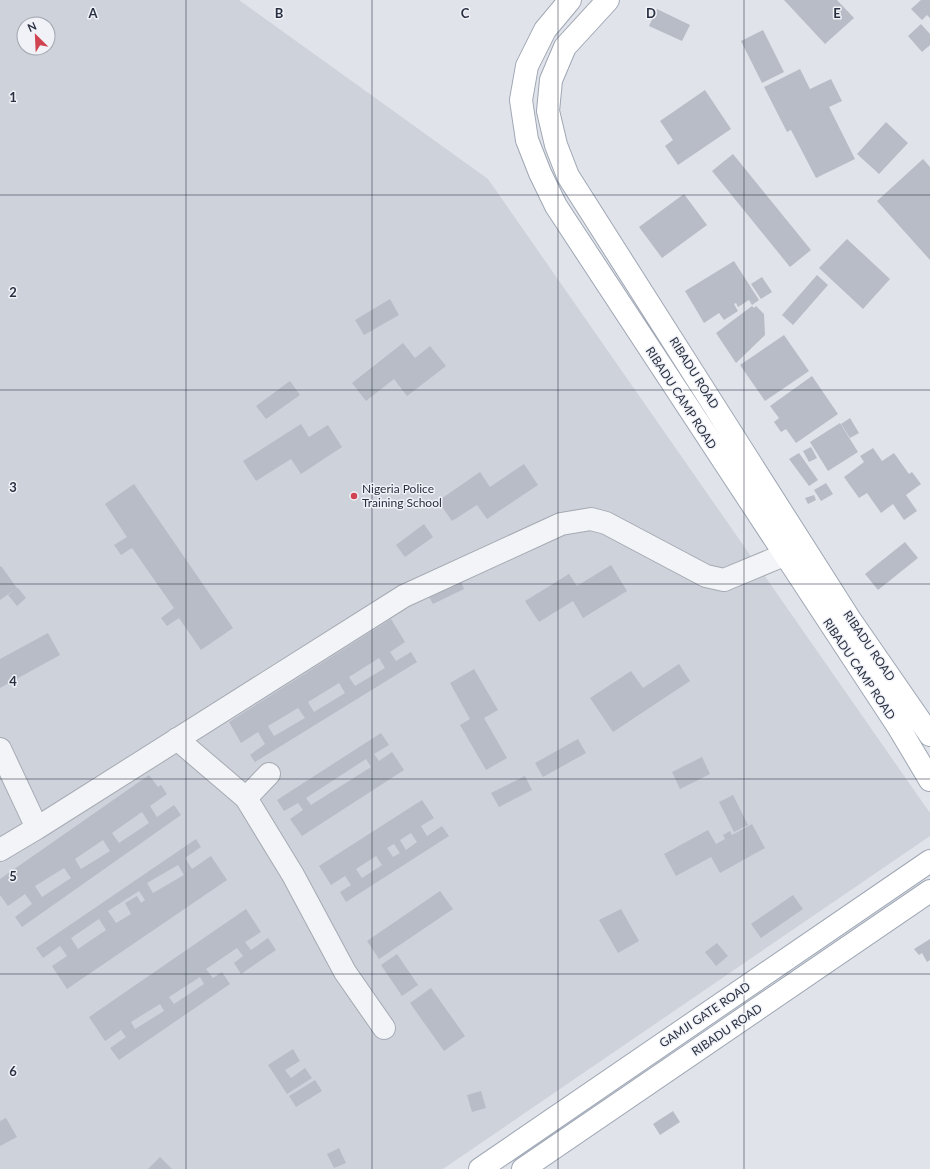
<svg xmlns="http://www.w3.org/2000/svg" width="930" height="1169" viewBox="0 0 930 1169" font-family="Lato,sans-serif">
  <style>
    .built { fill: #ced2db; fill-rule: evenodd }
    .building { fill: #b7bcc6; fill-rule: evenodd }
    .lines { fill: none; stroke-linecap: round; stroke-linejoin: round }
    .street-casing { stroke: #a5aab3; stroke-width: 24 }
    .primary-casing { stroke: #9fa7b5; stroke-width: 24 }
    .street { stroke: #f3f4f7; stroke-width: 22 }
    .primary { stroke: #fff; stroke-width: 22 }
    .grid { fill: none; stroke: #293041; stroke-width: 1; stroke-opacity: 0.55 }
    .poi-dot { fill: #cf4450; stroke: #f0f2f7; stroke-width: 1.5 }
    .labels { text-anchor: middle; stroke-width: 3; stroke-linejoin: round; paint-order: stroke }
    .street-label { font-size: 12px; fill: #293041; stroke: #f0f2f7 }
    .poi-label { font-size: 12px; fill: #293041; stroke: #f0f2f7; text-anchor: start }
    .grid-label { font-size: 13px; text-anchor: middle; font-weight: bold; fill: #293041; stroke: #f0f2f7; stroke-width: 3; stroke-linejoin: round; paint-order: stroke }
  </style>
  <rect width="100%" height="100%" fill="#e0e3e9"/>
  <!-- built -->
  <path class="built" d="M0,0h239l249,179 442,634v23l-487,333h-443zM24,24h24v24h-24z"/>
  <!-- building -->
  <path class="building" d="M784,0h53l17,18 -29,26z
    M921,0h9v18l-3,-3 -5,5 -11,-11z
    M657,9l33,16 -8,16 -33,-15z
    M921,24l9,10v11l-8,7 -14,-16z
    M763,30l21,42 -22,11 -21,-42z
    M800,69l10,20 21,-10 11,22 -13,6 26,52 -39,19 -25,-48 -4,2 -23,-45z
    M705,90l26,39 -53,36 -13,-19 8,-6 -13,-19z
    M886,122l22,21 -29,31 -22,-20z
    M733,154l78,96 -21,17 -78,-96z
    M923,159l7,8v93l-53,-59z
    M684,194l23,31 -45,33 -23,-31z
    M847,239l43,40 -27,30 -44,-41z
    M734,261l25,39 -7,5 -3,-5 -11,7 -2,-4 -2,1 4,7 -14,9 -5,-7 -15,10 -19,-32z
    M817,275l11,10 -35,40 -11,-10z
    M762,277l10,15 -11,7 -10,-15z
    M390,299l9,16 -35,20 -9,-15z
    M752,306l2,2 2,-2 8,8 1,21 -29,28 -20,-30z
    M784,335l25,36 -44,30 -25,-36z
    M403,343l12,15 15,-12 16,20 -39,30 -13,-17 -28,22 -14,-18z
    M812,376l26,38 -42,29 -10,-14 -5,3 -7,-10 5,-4 -9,-12z
    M290,381l10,14 -34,24 -10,-13z
    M850,418l9,15 -9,5 -9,-14z
    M840,423l18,29 -30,19 -18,-29z
    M301,424l8,13 19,-12 14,22 -41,27 -10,-15 -35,22 -13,-20z
    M811,447l6,11 -8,4 -6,-11z
    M873,448l9,13 12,-8 15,21 3,-2 9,12 -15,11 11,16 -13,9 -11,-16 -12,9 -14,-20 -8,5 -15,-21 20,-15 -4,-6z
    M799,453l19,27 -9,6 -20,-27z
    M524,464l14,21 -51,34 -10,-14 -25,16 -14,-20 42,-29 10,15z
    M826,483l7,11 -12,7 -7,-11z
    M134,484l99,144 -32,22 -22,-32 -12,8 -6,-8 13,-10 -42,-60 -11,7 -7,-10 13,-8 -22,-33z
    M814,495l2,5 -8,4 -3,-6z
    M424,524l9,13 -28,20 -9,-12z
    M905,542l13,16 -40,32 -13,-16z
    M611,565l16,26 -44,27 -10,-17 -34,21 -14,-21 44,-27 8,12z
    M1,566l16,22 -17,12v-33z
    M457,573l7,16 -31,15 -8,-15z
    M17,588h1l8,10 -9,8 -9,-11z
    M391,619l14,23 -15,10 6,9 15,-9 6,10 -162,100 -5,-7 15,-11 -7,-12 -17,11 -12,-21zM379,658l6,10 -30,18 -6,-9zM339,683l6,10 -31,19 -6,-10zM298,708l7,10 -31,18 -6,-10z
    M48,633l12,22 -60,33v-29z
    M679,664l11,17 -77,51 -23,-34 41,-27 12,17z
    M474,669l24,41 -14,8 23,40 -21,12 -26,-45 10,-6 -20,-36z
    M381,733l8,12 -15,9 5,7 13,-9 12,18 -102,66 -12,-17 13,-9 -5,-7 -14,8 -7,-11zM366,759l5,8 -60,38 -5,-7z
    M578,739l8,14 -43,24 -8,-14z
    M702,757l8,17 -30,15 -8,-17z
    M149,775l9,12 3,-2 6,9 -17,12 7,11 17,-12 7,10 -159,112 -7,-10 17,-13 -7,-10 -17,12 -8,-11v-16zM142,812l7,11 -30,20 -7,-10zM103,840l7,11 -29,18 -6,-10zM64,868l7,10 -29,19 -7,-11z
    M525,776l7,14 -33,17 -8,-14z
    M733,795l15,30 -14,7 -15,-30z
    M422,800l12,18 -13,8 6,10 15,-10 7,10 -103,66 -6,-10 11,-7 -6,-9 -14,9 -12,-19zM411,833l6,9 -11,8 -6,-10zM394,844l6,9 -7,4 -6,-9zM376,856l6,9 -20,13 -6,-9z
    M752,824l13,24 -45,25 -9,-16 -35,19 -12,-22 44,-24 8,14 9,-5 -2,-4 7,-4 2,4z
    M196,839l5,8 -16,11 7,11 19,-13 16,24 -160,109 -15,-23 15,-10 -7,-10 -17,12 -7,-10zM178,865l6,10 -31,18 -6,-10zM139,891l6,9 -4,3 -4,-7 -12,7 6,11 -15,9 -8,-12zM99,919l7,11 -28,19 -7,-11z
    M440,891l13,18 -74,50 -12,-18z
    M793,895l10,14 -42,29 -10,-14z
    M246,909l15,23 -16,10 6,8 17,-12 8,12 -35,24 -7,-11 9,-7 -6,-8 -31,21 7,9 9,-6 8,12 -111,76 -9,-12 16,-11 -5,-7 -16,11 -16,-24zM200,977l4,7 -30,20 -5,-7zM160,1004l4,7 -29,18 -4,-7z
    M621,909l18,32 -21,12 -19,-33z
    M930,939v21l-3,2 -5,-9 -3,2 -5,-6z
    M717,943l11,13 -12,10 -11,-14z
    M397,954l21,31 -16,11 -21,-31z
    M431,988l34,48 -21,15 -34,-48z
    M293,1049l7,12 -15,9 6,8 14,-10 7,10 -25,16 -19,-29z
    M315,1080l7,11 -26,16 -7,-11z
    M481,1091l5,17 -14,4 -5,-17z
    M673,1111l7,11 -20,13 -7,-11z
    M6,1118l11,19 -17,9v-25z
    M339,1148l7,15 -12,5 -7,-14z
    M160,1157l12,12h-24z"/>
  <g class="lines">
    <defs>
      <path id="street" d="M177,739l69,59 47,77 52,97 39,56
        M0,749l37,79
        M246,798l23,-24
        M0,850l37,-22 367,-232 157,-72 30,-5 15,4 100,53 18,4 60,-25"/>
      <path id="primary" d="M570,0l-25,30 -18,36 -6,34 6,40 13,33 16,33 343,522 31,52
        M608,0l-43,47 -14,33 -3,31 8,34 12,31 281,442 81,117
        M480,1169l450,-308
        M523,1169l407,-278"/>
    </defs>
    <!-- street casing -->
    <use href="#street" class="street-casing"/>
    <!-- primary casing -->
    <use href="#primary" class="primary-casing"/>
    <!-- street -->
    <use href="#street" class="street"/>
    <!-- primary -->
    <use href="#primary" class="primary"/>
  </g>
  <!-- grid -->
  <path class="grid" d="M186,0v1169M372,0v1169M558,0v1169M744,0v1169M0,195h930M0,390h930M0,584h930M0,779h930M0,974h930"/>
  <!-- markers -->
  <circle class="poi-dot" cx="354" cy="496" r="4"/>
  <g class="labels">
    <!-- street labels -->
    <g class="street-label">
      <text transform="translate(694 373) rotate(58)" y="4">RIBADU ROAD</text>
      <text transform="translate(681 398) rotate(57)" y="4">RIBADU CAMP ROAD</text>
      <text transform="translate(869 646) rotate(56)" y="4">RIBADU ROAD</text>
      <text transform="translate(859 669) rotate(56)" y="4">RIBADU CAMP ROAD</text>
      <text transform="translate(705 1015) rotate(-34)" y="4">GAMJI GATE ROAD</text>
      <text transform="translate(727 1030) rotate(-34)" y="4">RIBADU ROAD</text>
    </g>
    <!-- poi labels -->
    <g class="poi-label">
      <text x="362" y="493">Nigeria Police<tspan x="362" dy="14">Training School</tspan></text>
    </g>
  </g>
  <g class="grid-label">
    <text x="93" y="18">A</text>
    <text x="279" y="18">B</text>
    <text x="465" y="18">C</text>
    <text x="651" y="18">D</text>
    <text x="837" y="18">E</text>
    <text x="13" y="102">1</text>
    <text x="13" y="297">2</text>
    <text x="13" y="492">3</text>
    <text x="13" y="686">4</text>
    <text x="13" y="881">5</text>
    <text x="13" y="1076">6</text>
  </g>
  <!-- north arrow -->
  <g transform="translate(36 36) rotate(336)"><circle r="19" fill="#f0f2f7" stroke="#a0a4ae"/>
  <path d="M0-3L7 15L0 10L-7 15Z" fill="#cf4450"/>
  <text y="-6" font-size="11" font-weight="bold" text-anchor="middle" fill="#293041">N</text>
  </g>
</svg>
